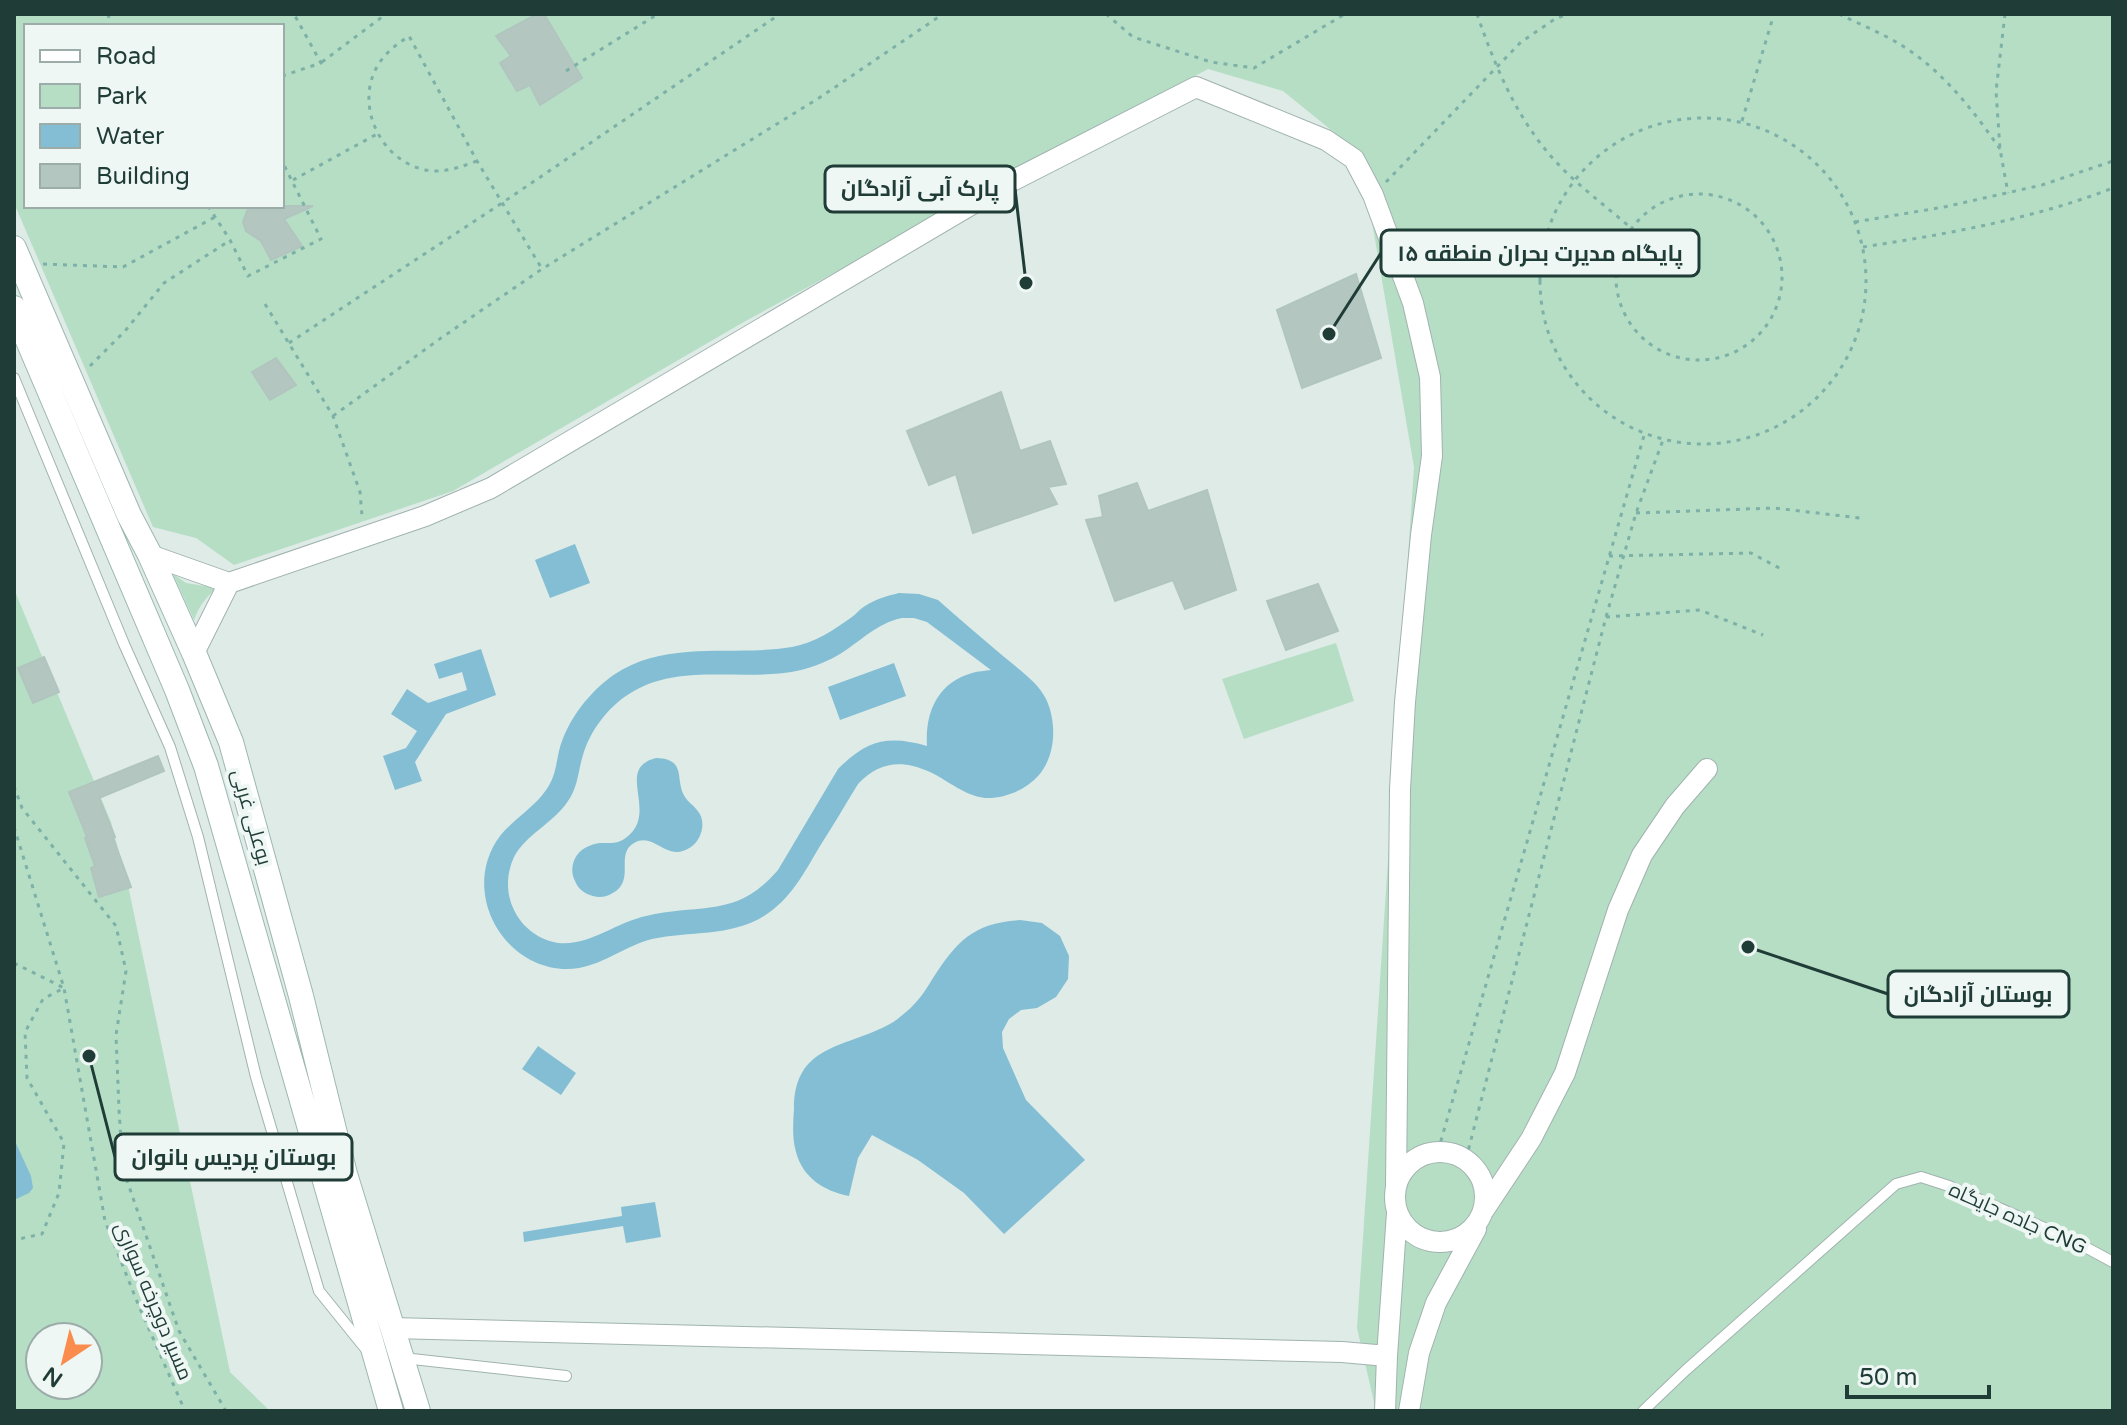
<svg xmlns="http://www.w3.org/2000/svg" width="2127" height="1425" viewBox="0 0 2127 1425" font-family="'Varela Round',Cairo,sans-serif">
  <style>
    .green { fill: #b6dec5; fill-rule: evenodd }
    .water { fill: #83bed4; fill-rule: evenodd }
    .building { fill: #b4c6c0; stroke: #b1c5bf; stroke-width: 2 }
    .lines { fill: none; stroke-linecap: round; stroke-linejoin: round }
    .lane-casing { stroke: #a1b3af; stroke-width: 12 }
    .street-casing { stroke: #a1b3af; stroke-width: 22 }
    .secondary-casing { stroke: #9db7b1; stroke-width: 26 }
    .path { stroke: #7db0a6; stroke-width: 3; stroke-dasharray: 4 6; stroke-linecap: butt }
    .lane { stroke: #fff; stroke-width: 10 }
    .street { stroke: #fff; stroke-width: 20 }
    .secondary { stroke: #fff; stroke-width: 24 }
    .labels { text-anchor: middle; stroke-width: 8; stroke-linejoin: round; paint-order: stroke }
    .street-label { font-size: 20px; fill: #1f3c37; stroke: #eff7f4 }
    .leader { fill: none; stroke: #1f3c37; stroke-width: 3 }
    .callout-dot { fill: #1f3c37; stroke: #eff7f4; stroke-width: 3 }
    .callout { fill: #eff7f4; stroke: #1f3c37; stroke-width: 3 }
    .callout-label { font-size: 22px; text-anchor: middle; font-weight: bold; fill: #1f3c37 }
  </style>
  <rect width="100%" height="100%" fill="#deebe7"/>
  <!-- green -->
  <path class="green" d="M14,14h2099v1397h-737l-19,-83 57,-861 -42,-245 -31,-84 -58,-47 -75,-22 -466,254 -289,168 -219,74 -38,-27 -43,-11 -139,-324zM26,26h256v180h-256z
    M173,574l13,9 31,5c-11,9 -18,18 -23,32z
    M14,589l97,233 18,68 101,482 40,39h-256zM40,1337h48v48h-48z
    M1336,643l18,58 -110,38 -22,-60z"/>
  <!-- water -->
  <path class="water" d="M575,544l15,39 -40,15 -15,-38z
    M899,593l20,1 19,6c21,19 43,37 65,56 15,13 34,25 43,43 11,23 10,56 -7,76 -13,15 -35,24 -54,23 -22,-3 -36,-17 -55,-26 -29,-13 -51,-10 -72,12 -13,21 -25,42 -38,62 -16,27 -29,53 -56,70 -34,21 -75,15 -112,23 -24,6 -49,25 -73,29 -65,10 -116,-63 -86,-121 12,-24 38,-35 53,-57 9,-12 10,-25 13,-39 8,-31 31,-60 56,-77 53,-35 119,-17 177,-27 22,-4 42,-17 60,-30 4,-3 8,-8 13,-11 11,-7 22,-10 34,-13zM902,618h12l13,4 64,48c-6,1 -13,1 -19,3 -35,10 -47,40 -45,73 -39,-11 -60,-6 -89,23l-60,101c-42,49 -77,33 -132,46 -37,8 -70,42 -108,20 -10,-6 -19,-15 -24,-26 -8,-16 -8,-36 0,-53 12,-23 40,-34 54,-56 10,-14 10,-30 15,-46 7,-24 25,-48 46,-61 50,-33 116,-11 172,-24 12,-3 28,-9 39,-16 21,-13 37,-31 62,-36z
    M481,649l15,46 -50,19 -31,48 7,19 -27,9 -12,-34 23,-8 11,-17 -26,-17 16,-25 21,14 39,-13 -5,-18 -23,7 -5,-15z
    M894,663l12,33 -66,24 -12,-33z
    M656,758c32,1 18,22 29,39 3,5 8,8 12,13 10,11 5,29 -6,37 -25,17 -36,-16 -57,-4 -20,12 3,38 -23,51 -5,3 -12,4 -18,2 -8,-2 -15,-7 -18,-15 -7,-13 0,-30 14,-35 16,-8 27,5 44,-15 20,-26 -16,-63 23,-73z
    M1020,920l22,3 18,13 9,20 -1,23 -12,18 -19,11 -16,2 -12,9 -7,13 1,16 23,52 59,60 -81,74 -40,-41 -46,-33 -46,-25 -14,23 -9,38c-25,-5 -46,-18 -53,-44 -4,-14 -3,-29 -2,-43 0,-64 50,-61 92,-83 7,-3 14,-9 20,-14 11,-9 20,-22 27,-34 24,-37 40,-55 87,-58z
    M538,1046l38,27 -15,22 -39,-26z
    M14,1139l17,37 2,12 -4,5 -15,7z
    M655,1202l6,35 -35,6 -3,-17 -99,16 -1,-10 99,-16 -1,-9z"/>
  <!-- building -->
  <path class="building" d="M537,14h7l38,64 -42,27 -10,-20 -13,6 -17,-28 11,-7 -15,-20z
    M249,206h64l-29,13 18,27 -31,14 -10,-19 -15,-10 -3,-9z
    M1356,274l25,84 -79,30 -25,-78z
    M276,358l20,27 -26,15 -18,-28z
    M1001,392l19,59 30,-10 16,43 -18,3 9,17 -84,29 -17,-59 -27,11 -22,-54z
    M1137,483l11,28 59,-21 29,100 -51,19 -12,-29 -58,21 -29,-81 17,-3 -4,-21z
    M1318,584l20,47 -52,19 -19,-49z
    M44,657l15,35 -26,11 -15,-35z
    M158,756l6,15 -65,27 16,39 -2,1 18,49 -32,10 -8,-29 4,-2 -10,-28 2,-1 -18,-45z"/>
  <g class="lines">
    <defs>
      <path id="lane" d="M14,378l110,266 46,103 28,90 58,240 63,214 46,57
        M403,1358l163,18
        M1643,1411l43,-41 210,-186 25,-7 28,9 125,55 39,21"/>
      <path id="street" d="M150,555l79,28 196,-67 66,-28 517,-305 188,-96 130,53 28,19 19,36 40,108 17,74 2,79 -11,79 -16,167 -5,87 -4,396
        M194,653l35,-70
        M1395 1197a45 45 0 1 1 90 0a45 45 0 1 1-90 0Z
        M1484,1210l47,-71 34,-66 53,-163 24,-55 33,-49 32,-37
        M392,1328l950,24 45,4
        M1385,1411l2,-55 10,-143
        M1409,1411l10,-58 17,-50 40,-74"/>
      <path id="secondary" d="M14,248l115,267 21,40 44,98 37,89 70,254 44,178 73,237
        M14,308l163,382 29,76 185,645"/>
    </defs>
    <!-- lane casing -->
    <use href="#lane" class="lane-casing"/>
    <!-- street casing -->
    <use href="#street" class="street-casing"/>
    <!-- secondary casing -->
    <use href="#secondary" class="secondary-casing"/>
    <!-- path -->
    <path class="path" d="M108,14l3,12
      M1106,14l27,23 78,25 43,6 91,-54
      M1477,14c19,55 42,110 83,152 21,22 47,41 71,62
      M1839,14c20,10 43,19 62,31 41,25 72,65 99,104
      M2005,14l-9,77 4,58 8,44
      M322,62l64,-48
      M566,71l92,-57
      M282,76l39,-13 -27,-49
      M1540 281a163 163 0 1 1 326 0a163 163 0 1 1-326 0Z
      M1742,121l32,-107
      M477,161c-14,5 -26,10 -42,10 -50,-2 -83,-63 -57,-106 8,-13 19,-21 31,-29l68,125 65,108
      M293,180l84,-46
      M1386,182l135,-140 34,-23 12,-5
      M1616 277a83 83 0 1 1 166 0a83 83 0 1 1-166 0Z
      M208,206l22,34 18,36 73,-37 -39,-78
      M1855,222l89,-15 98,-22 71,-24
      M1863,247c84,-13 170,-28 250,-59
      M43,264l80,3 92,-50
      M265,304l68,112 27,76 2,24
      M289,343l213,-140 278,-189
      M90,366l35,-35 39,-48 65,-42
      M333,416l108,-78 101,-69 277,-171 124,-84
      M1636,513l138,-5 86,10
      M1609,556l142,-3 32,17
      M1606,617l94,-7 63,25
      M14,786l8,22 94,118 10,45 -10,64 3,75 4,59 56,162 47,80
      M14,827l50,161 41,233 33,83 47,107
      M14,963l50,25 -21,11 -18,33 2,46 37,65 -5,50 -17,41 -28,6
      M1438,1151l207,-719
      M1466,1159l140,-542 30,-104 27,-73"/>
    <!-- lane -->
    <use href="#lane" class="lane"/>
    <!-- street -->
    <use href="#street" class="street"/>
    <!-- secondary -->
    <use href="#secondary" class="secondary"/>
  </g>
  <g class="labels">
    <!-- street labels -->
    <g class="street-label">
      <text transform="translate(252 817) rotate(74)" y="7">بوعلی غربی</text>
      <text transform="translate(2018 1218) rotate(24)" y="7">جاده جایگاه CNG</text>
      <text transform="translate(154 1301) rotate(67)" y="7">مسیر دوچرخه سواری</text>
    </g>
  </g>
  <!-- callouts -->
  <path class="leader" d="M1026 283L1015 189M1329 334L1381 253M1748 947L1888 994M89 1056L115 1157"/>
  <g class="callout-dot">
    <circle cx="1026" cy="283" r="8"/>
    <circle cx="1329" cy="334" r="8"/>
    <circle cx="1748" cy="947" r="8"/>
    <circle cx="89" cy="1056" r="8"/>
  </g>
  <g class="callout">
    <rect x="825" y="166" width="190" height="46" rx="8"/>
    <rect x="1381" y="230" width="318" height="46" rx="8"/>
    <rect x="1888" y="971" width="181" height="46" rx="8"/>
    <rect x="115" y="1134" width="237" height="46" rx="8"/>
  </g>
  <g class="callout-label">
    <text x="920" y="196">پارک آبی آزادگان</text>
    <text x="1540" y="261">پایگاه مدیرت بحران منطقه ۱۵</text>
    <text x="1978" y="1002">بوستان آزادگان</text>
    <text x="234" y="1165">بوستان پردیس بانوان</text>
  </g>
  <!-- border -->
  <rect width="2127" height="1425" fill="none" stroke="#1f3c37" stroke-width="32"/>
  <!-- legend -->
  <rect x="24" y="24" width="260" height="184" fill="#eff7f4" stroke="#9caca8" stroke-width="2"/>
  <rect x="40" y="50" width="40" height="12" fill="#ffffff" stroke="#9caca8" stroke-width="2"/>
  <text x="96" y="64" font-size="24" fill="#1f3c37">Road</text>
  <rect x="40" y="84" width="40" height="24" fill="#b6dec5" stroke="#9caca8" stroke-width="2"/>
  <text x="96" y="104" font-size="24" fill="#1f3c37">Park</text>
  <rect x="40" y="124" width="40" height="24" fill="#83bed4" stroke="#9caca8" stroke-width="2"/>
  <text x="96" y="144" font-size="24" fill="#1f3c37">Water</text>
  <rect x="40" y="164" width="40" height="24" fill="#b4c6c0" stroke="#9caca8" stroke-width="2"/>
  <text x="96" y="184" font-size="24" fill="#1f3c37">Building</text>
  <!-- north arrow -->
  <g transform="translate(64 1361) rotate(215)"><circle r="38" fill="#eff7f4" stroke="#9caca8" stroke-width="2"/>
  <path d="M0-6L14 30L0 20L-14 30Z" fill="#fa8c4e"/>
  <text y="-12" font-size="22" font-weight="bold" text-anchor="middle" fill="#1f3c37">N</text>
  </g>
  <!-- scale -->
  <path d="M1847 1385v12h142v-12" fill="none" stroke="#1f3c37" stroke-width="4"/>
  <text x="1859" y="1385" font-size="24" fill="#1f3c37" stroke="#eff7f4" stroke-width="6" paint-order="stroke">50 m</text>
</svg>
